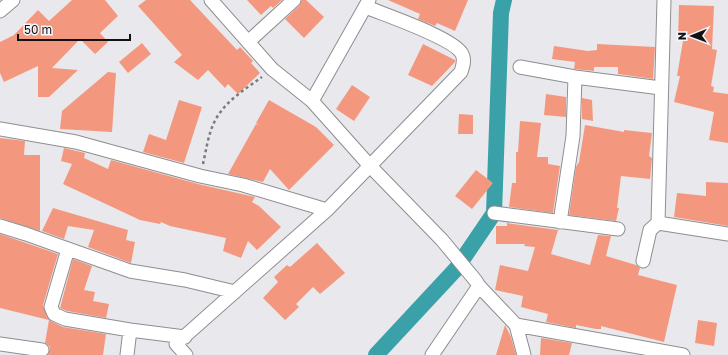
<svg xmlns="http://www.w3.org/2000/svg" width="728" height="355" viewBox="0 0 728 355" font-family="'Golos Text',sans-serif">
  <style>
    .lines { fill: none; stroke-linecap: round; stroke-linejoin: round }
    .canal { stroke: #39a1a7; stroke-width: 16 }
    .building { fill: #f3987f }
    .minor-casing { stroke: #8e8d91; stroke-width: 15 }
    .path { stroke: #7b7b7d; stroke-width: 2.5; stroke-dasharray: 3 3; stroke-linecap: butt }
    .minor { stroke: #fff; stroke-width: 13 }
  </style>
  <rect width="100%" height="100%" fill="#e9e8ec"/>
  <g class="lines">
    <!-- canal -->
    <path class="canal" d="M376,355l80,-86 38,-56 7,-200 3,-13"/>
  </g>
  <!-- building -->
  <path class="building" d="M72,0h33l13,16 -18,17 8,9 -13,12 -15,-15 -28,29 26,2 -29,27h-11v-31l-34,16 -4,-9v-31l14,-7 24,-25 11,11z
    M146,0h44l47,50 3,-3 13,14 -2,2 9,10 -22,21 -10,-10 -3,4 -17,-18 -10,10 -24,-18 8,-7 -44,-49z
    M247,0h35l-9,8 -2,-2 -10,9z
    M302,0h4l18,17 -20,21 -19,-19 14,-13z
    M388,0h80l-13,31 -18,-8 -2,3 -17,-7 2,-5z
    M679,5l35,1 -2,43 5,1 -6,36 3,1 -1,5 15,2v49l-19,-3 5,-28 -40,-10 6,-26h-3l6,-35h-5z
    M142,43l9,11 -23,19 -9,-11z
    M423,44l32,16v2l-23,24 -24,-11z
    M597,44l58,3 -2,32 -35,-5v-7h-24v4l-20,-2 1,-7 -23,-3 2,-13 34,5 9,-1z
    M108,72l8,1 -4,59 -52,-3 2,-18z
    M352,85l18,12 -16,24 -18,-12z
    M546,94l20,3v20l-22,-2z
    M582,98l10,2 1,21 -11,-2z
    M179,100l23,7 -18,56 -41,-11 6,-18 17,6z
    M269,100l47,27 18,18 -45,45 -19,-21 -7,13 -35,-8 28,-50 3,1 -3,-2z
    M459,114l14,1v19h-15z
    M520,121l21,2 -4,34h11v7l12,2 -7,47 -44,-6 3,-24h4v-31h2z
    M585,125l39,7v-2l28,3 -3,23 3,2 -2,21 -29,-3 -4,32h2l-3,13 -47,-6 7,-48 3,-5z
    M0,138l25,3 -1,14h16v76l-40,-13z
    M64,148l21,5 -1,5 24,11 3,-9 87,24 57,13 -3,5 7,4 22,21 -24,23 -9,-9 -7,17 -18,-7 3,-13 -56,-12 -9,-4 -1,2 -20,-4 -77,-36 9,-20 -11,-3z
    M476,170l17,13 -21,26 -17,-13z
    M706,182l22,1v43l-54,-9 3,-24 29,3z
    M53,208l75,22 -2,10 9,2 -4,21 -43,-16 6,-17 -26,-4 -4,13 -22,-8z
    M507,223l51,7 -7,24 39,11 8,-30 13,1 -5,20 30,9 4,3 -2,7 39,10 -13,57 -63,-16v3h-5l-20,-4v3l-30,-6 2,-8 -27,-7 2,-11 -28,-6 5,-25 28,6 7,-24 -11,-1 1,-2h-29v-18h11z
    M0,234l58,20 -15,51 4,12 4,4 12,6 43,7 -3,21h-55l2,-8 -5,-4 4,-23 -49,-12z
    M317,243l28,30 -25,21 -7,-7 -17,17 3,3 -14,13 -22,-22 15,-16 -4,-5 13,-12 3,2z
    M73,259l19,7 -8,24 11,2 -2,9 16,3 -3,14 -39,-7 -7,-3z
    M698,320l19,3 -3,23 -19,-3z
    M505,325l6,12 5,18h-20z
    M541,338l31,5 -3,12h-29z"/>
  <g class="lines">
    <defs>
      <path id="minor" d="M211,0l61,69 40,32 58,65 72,74 34,41 3,5 -47,69
        M0,11l13,-11
        M248,42l46,-42
        M520,67l55,10 86,11
        M312,101l57,-101
        M0,129l76,13 124,34 43,9 84,25
        M494,213l124,16
        M560,222l13,-86 2,-59
        M658,223l6,-223
        M0,226l26,8 104,37 55,9 50,12
        M68,249l-17,58 3,7 11,5 65,11 55,7
        M643,261l7,-31 8,-7 70,11
        M479,286l37,39 8,30
        M516,325l167,30
        M0,344l42,6
        M127,355l3,-25
        M186,355l-10,-11 151,-134 134,-138c2,-6 4,-12 1,-18 -8,-16 -77,-39 -96,-47"/>
    </defs>
    <!-- minor casing -->
    <use href="#minor" class="minor-casing"/>
    <!-- path -->
    <path class="path" d="M203,164c3,-13 5,-28 10,-39 9,-22 31,-35 49,-48"/>
    <!-- minor -->
    <use href="#minor" class="minor"/>
  </g>
  <!-- north arrow -->
  <g transform="translate(692 36) rotate(269)" stroke="#f6f5fa" stroke-width="3" paint-order="stroke">
  <path d="M0-3L7 15L0 10L-7 15Z" fill="#121213"/>
  <text y="-6" font-size="11" font-weight="bold" text-anchor="middle" fill="#121213">N</text>
  </g>
  <!-- scale -->
  <path d="M18 34v6h112v-6" fill="none" stroke="#121213" stroke-width="2"/>
  <text x="24" y="34" font-size="12" fill="#121213" stroke="#f6f5fa" stroke-width="3" paint-order="stroke">50 m</text>
</svg>
